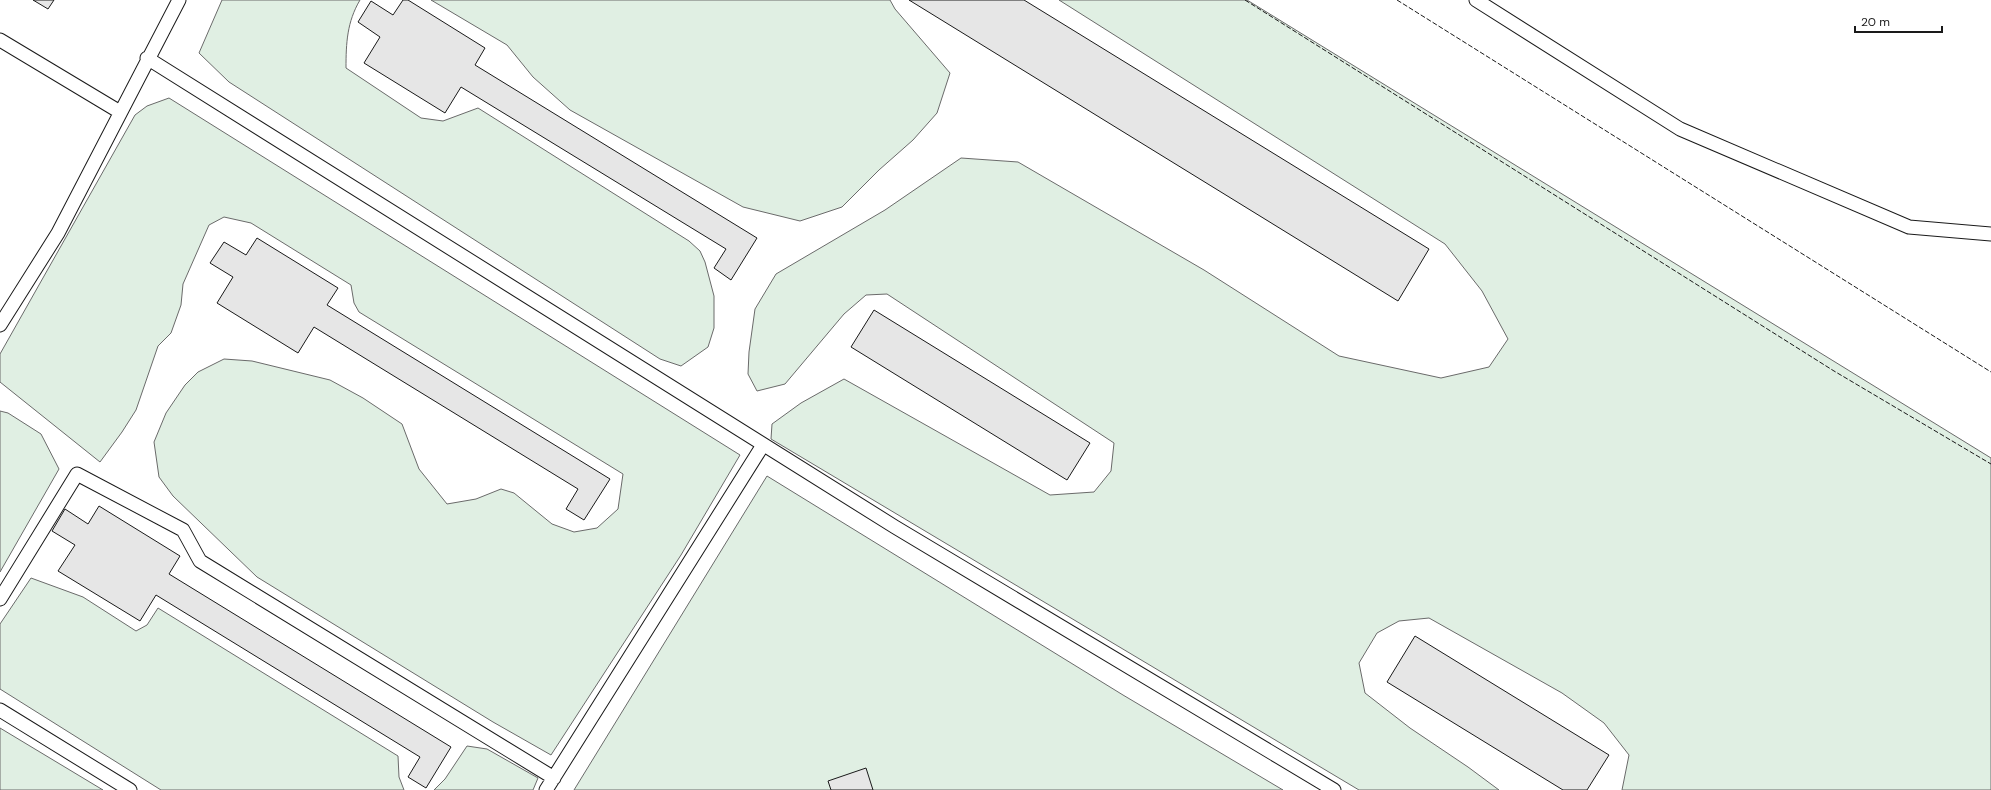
<svg xmlns="http://www.w3.org/2000/svg" width="1991" height="790" viewBox="0 0 1991 790" font-family="'DM Sans',sans-serif">
  <style>
    .green { fill: #e0efe3; stroke: #6a6a6a }
    .building { fill: #e6e6e6; stroke: #1a1a1a }
    .lines { fill: none; stroke-linecap: round; stroke-linejoin: round }
    .service-casing { stroke: #1a1a1a; stroke-width: 15 }
    .service { stroke: #fff; stroke-width: 13 }
    .fence { stroke: #1a1a1a; stroke-width: 1; stroke-dasharray: 5 2; stroke-linecap: butt }
  </style>
  <rect width="100%" height="100%" fill="#fff"/>
  <!-- green -->
  <path class="green" d="M222,0h138c-13,22 -14,43 -14,68l75,50 22,3 35,-13 211,133 11,10 5,11 9,34v32l-6,19 -27,19 -21,-7 -431,-277 -30,-29z
    M431,0h459l5,9 55,64 -13,40 -24,27 -34,30 -37,37 -42,14 -57,-14 -173,-97 -37,-33 -26,-32z
    M1059,0h188l744,458v332h-369l7,-35 -25,-32 -42,-30 -133,-75 -30,3 -22,12 -18,30 6,30 45,35 58,39 31,23h-140l-588,-351 1,-15 29,-21 43,-24 206,116 44,-3 17,-21 3,-28 -227,-149 -21,1 -22,19 -59,70 -28,7 -9,-17 1,-22 6,-43 21,-35 109,-64 76,-52 57,4 186,108 135,86 102,22 48,-11 19,-28 -26,-48 -37,-47z
    M169,98l571,357 -59,100 -130,200 -58,-33 -236,-145 -84,-81 -14,-19 -5,-35 12,-29 19,-28 13,-13 26,-13 28,2 78,19 33,18 39,26 17,45 28,35 29,-5 25,-10 13,4 38,31 22,8 23,-4 21,-19 5,-35 -264,-162 -5,-9 -3,-18 -100,-62 -27,-6 -15,8 -26,59 -2,21 -10,28 -13,13 -22,64 -14,22 -22,30 -100,-80v-28l135,-239 12,-9z
    M0,411l8,2 33,21 18,35 -59,103z
    M767,476l356,219 160,95h-709z
    M31,578l52,19 53,34 11,-6 11,-17 240,148 1,21 5,13h-243l-161,-101v-65z
    M0,728l103,62h-103z
    M467,746l20,3 51,29 -5,12h-99l11,-11z"/>
  <!-- building -->
  <path class="building" d="M33,0h21l-6,9z
    M403,0h5l77,48 -10,17 282,173 -26,42 -17,-12 12,-19 -265,-162 -16,26 -81,-50 16,-26 -22,-15 13,-21 22,14z
    M909,0h115l405,249 -31,52z
    M257,238l81,50 -11,17 283,174 -26,41 -18,-11 12,-20 -264,-162 -16,26 -81,-50 16,-26 -23,-14 14,-21 22,13z
    M874,310l216,133 -23,37 -216,-133z
    M99,506l81,50 -11,18 282,173 -25,41 -18,-11 12,-20 -264,-162 -16,26 -82,-50 17,-26 -23,-14 13,-22 23,15z
    M1415,636l194,119 -22,35h-24l-176,-108z
    M866,768l7,22h-42l-3,-9z"/>
  <g class="lines">
    <defs>
      <path id="service" d="M1476,0l204,129 229,98 82,7
        M0,40l120,72
        M147,58l748,469 439,263
        M0,325l58,-92 121,-233
        M0,599l77,-125 106,56 17,31 354,217
        M0,710l130,80
        M546,790l217,-345"/>
    </defs>
    <!-- service casing -->
    <use href="#service" class="service-casing"/>
    <!-- service -->
    <use href="#service" class="service"/>
    <!-- fence -->
    <path class="fence" d="M1245,0l589,371 157,93
      M1397,0l594,372"/>
  </g>
  <!-- scale -->
  <path d="M1855 26v6h87v-6" fill="none" stroke="#1a1a1a" stroke-width="2"/>
  <text x="1861" y="26" font-size="12" fill="#1a1a1a" stroke="#ffffff" stroke-width="3" paint-order="stroke">20 m</text>
</svg>
